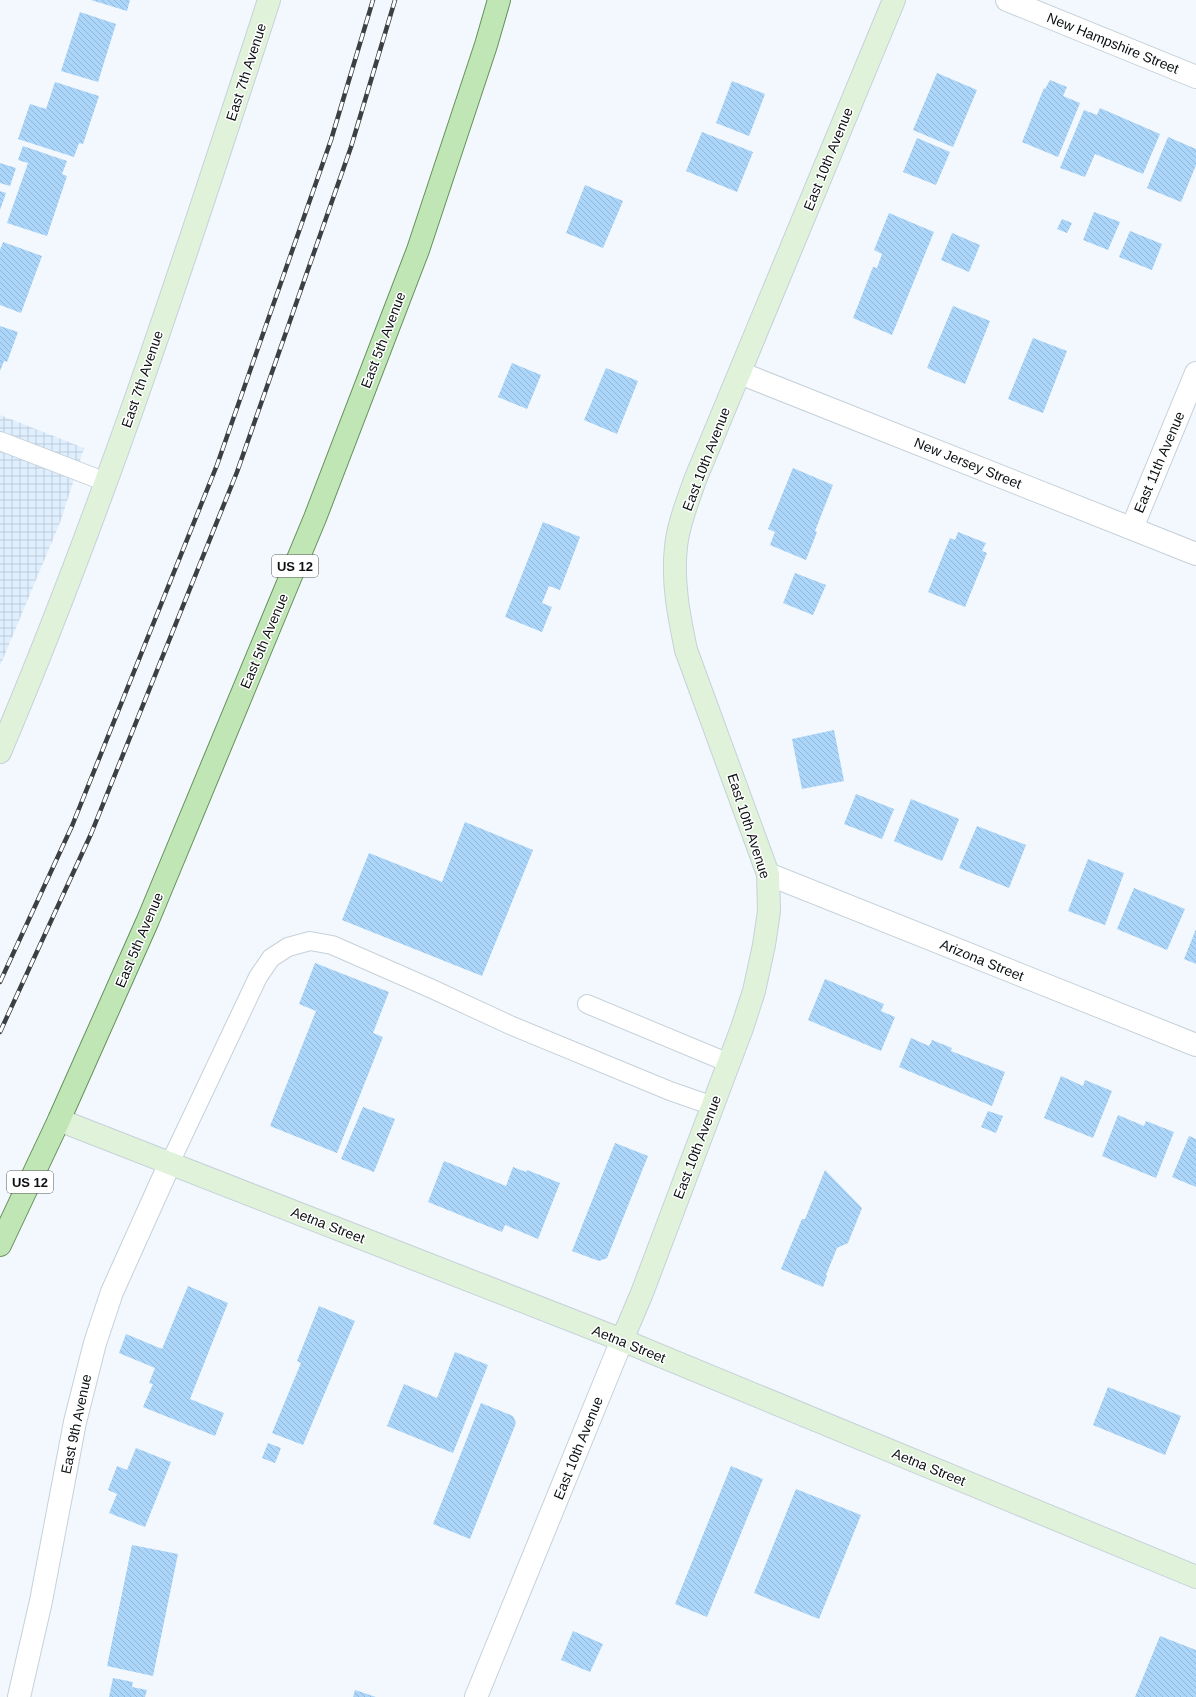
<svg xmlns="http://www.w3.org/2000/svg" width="1196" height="1697" viewBox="0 0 1196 1697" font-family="Helvetica,sans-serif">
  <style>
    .industrial { fill: url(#industrial-grid) }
    .building { fill: url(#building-back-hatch) }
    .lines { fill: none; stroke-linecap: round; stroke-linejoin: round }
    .lane-casing { stroke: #c6d1d9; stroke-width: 20 }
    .street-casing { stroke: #c6d1d9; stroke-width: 24 }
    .secondary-casing { stroke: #c6d1d9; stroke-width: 24 }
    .primary-casing { stroke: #67905c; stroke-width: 24 }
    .lane { stroke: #fff; stroke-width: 18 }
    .street { stroke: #fff; stroke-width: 22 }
    .secondary { stroke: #e0f2da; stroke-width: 22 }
    .primary { stroke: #c1e6b5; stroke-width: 22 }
    .rail-casing { stroke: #3c4043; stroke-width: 4.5 }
    .rail { stroke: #fff; stroke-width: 3; stroke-dasharray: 9; stroke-linecap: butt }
    .labels { text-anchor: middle; stroke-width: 3; stroke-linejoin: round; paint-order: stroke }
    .shield { fill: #fff; stroke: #555859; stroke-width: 1 }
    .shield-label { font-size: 13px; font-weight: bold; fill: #0c1012 }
    .street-label { font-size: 14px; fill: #0c1012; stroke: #fff }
  </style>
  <defs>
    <pattern id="industrial-grid" width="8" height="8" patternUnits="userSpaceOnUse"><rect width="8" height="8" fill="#dfeffe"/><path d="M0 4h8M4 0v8" fill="none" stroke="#beccd9"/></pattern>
    <pattern id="building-back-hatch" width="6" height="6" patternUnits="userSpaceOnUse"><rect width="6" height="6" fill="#abd5f9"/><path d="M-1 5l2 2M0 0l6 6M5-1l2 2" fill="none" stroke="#92b6d4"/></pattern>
  </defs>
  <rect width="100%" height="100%" fill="#f2f8fe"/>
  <!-- industrial -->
  <path class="industrial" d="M0,415l84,33 -23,72 -61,146z"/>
  <!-- building -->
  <path class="building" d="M91,0h39l-3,11z
    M80,12l36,12 -18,58 -37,-11z
    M937,73l40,17 -24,57 -40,-17z
    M1050,80l17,7 -4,9 17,7 -22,54 -36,-15 22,-54 1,1z
    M732,81l33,13 -16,42 -33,-13z
    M55,82l44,14 -16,48 -4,-1 -5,14 -56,-18 12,-35 16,5z
    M1100,108l60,26 -17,40 -48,-20 -10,23 -25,-9 24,-58 13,5z
    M702,132l51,20 -16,40 -51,-21z
    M1168,137l28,12v16l-15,37 -34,-14z
    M917,138l33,14 -14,33 -33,-13z
    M23,146l44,15 -5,13 5,2 -20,60 -40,-13 21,-60 -10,-3z
    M0,163l16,5 -6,18 -10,-3z
    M585,185l38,16 -20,47 -37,-15z
    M0,191l6,2 -6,17z
    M1094,212l26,10 -12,28 -25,-10z
    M889,213l45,19 -42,103 -39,-17 20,-51 4,1 5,-14 -8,-4z
    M1062,219l10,4 -5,10 -10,-4z
    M1130,231l32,13 -10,26 -33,-13z
    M952,233l28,12 -11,27 -28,-12z
    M3,242l39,14 -21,57 -21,-8v-55z
    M953,306l37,15 -25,63 -38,-16z
    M0,326l18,6 -11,30 -3,-1 -4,10z
    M1033,338l34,13 -24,62 -35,-14z
    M512,363l29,12 -14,34 -29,-12z
    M606,368l32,13 -21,53 -33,-14z
    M793,468l40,17 -18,46 2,1 -11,28 -36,-15 5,-13 -7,-3z
    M543,522l37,15 -20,53 -11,-4 -7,17 10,4 -10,25 -37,-15z
    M958,532l28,11 -4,8 5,2 -22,54 -37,-15 22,-54 5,2z
    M795,573l31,12 -13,30 -30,-12z
    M834,730l10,51 -42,8 -10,-50z
    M856,794l38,15 -12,30 -38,-15z
    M911,799l48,20 -17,42 -48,-20z
    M465,822l68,28 -51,126 -140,-56 27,-67 73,29z
    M977,826l49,19 -17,43 -50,-20z
    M1088,859l36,14 -19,52 -37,-14z
    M1134,888l51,21 -18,41 -50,-21z
    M1196,929v35l-12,-5z
    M315,963l74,29 -16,41 10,4 -46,116 -67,-27 46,-115 -17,-7z
    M825,979l59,25 -3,7 14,6 -14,34 -73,-31z
    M911,1038l18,8 3,-6 20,8 -1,3 54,21 -13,34 -93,-39z
    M1061,1076l22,10 2,-6 27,11 -19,47 -49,-20z
    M363,1107l32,12 -21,53 -33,-13z
    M988,1111l15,5 -7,17 -15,-6z
    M1118,1115l26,11 2,-5 28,11 -18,46 -54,-22z
    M1189,1136l7,3v48l-24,-10z
    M615,1143l33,13 -41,102 -8,3 -27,-10z
    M444,1161l62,25 7,-19 13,5 1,-2 33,13 -22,56 -33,-14 -3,7 -74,-30z
    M825,1170l37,38 -14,35 -11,5 -11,27 1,1 -4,11 -42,-18 21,-50h3z
    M188,1286l40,17 -38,96 34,14 -9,23 -72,-29 10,-23 -4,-1 6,-15 -36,-15 7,-19 36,15z
    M319,1306l36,15 -52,124 -31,-12 29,-70 -4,-2z
    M455,1352l33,13 -35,88 -66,-27 17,-42 33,14z
    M1108,1387l73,29 -16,39 -72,-30z
    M481,1403l32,13 3,7 -46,116 -37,-15z
    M268,1443l13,5 -6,15 -13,-5z
    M136,1448l35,14 -26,65 -36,-14 8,-19 -9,-4 9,-24 10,4z
    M731,1466l32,13 -56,138 -32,-13z
    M796,1489l65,26 -42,104 -65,-26z
    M132,1545l46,9 -25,122 -46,-10z
    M573,1631l30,13 -13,28 -29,-12z
    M1160,1636l36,14v47h-61z
    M113,1678l20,4 -1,5 15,3 -2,7h-36z
    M355,1690l21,7h-23z"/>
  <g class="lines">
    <defs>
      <path id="lane" d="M0,441l106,41
        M587,1004l142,59
        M170,1163l88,-186 13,-19 17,-11 22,-6 22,4 98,43 80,37 160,66 43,15"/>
      <path id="street" d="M1007,0l189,77
        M740,373l456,181
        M1132,528l64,-155
        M768,874l428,171
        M19,1697l22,-96 34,-179 20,-79 17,-51 58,-129
        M476,1697l146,-357"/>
      <path id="secondary" d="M0,752c104,-245 187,-499 269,-752
        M59,1120l563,220 574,237
        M622,1340l20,-47 100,-265 12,-37 10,-46 5,-34 -1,-37 -82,-224c-7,-34 -14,-68 -10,-103 2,-23 12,-46 19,-67l199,-480"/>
      <path id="primary" d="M0,1245l59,-125 89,-200 167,-402 103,-268 68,-205 13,-45"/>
    </defs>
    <!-- lane casing -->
    <use href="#lane" class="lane-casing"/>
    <!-- street casing -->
    <use href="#street" class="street-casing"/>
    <!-- secondary casing -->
    <use href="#secondary" class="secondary-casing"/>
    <!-- primary casing -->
    <use href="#primary" class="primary-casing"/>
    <!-- lane -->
    <use href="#lane" class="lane"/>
    <!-- street -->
    <use href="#street" class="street"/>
    <!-- secondary -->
    <use href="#secondary" class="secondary"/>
    <!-- primary -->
    <use href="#primary" class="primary"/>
    <defs>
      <path id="rail" d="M0,982l72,-156 145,-361 114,-325 42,-140
        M0,1032l91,-198 146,-362 114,-325 44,-147"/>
    </defs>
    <!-- rail casing -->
    <use href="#rail" class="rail-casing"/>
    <!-- rail -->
    <use href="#rail" class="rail"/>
  </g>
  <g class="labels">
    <!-- shield labels -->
    <g class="shield">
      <rect x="272" y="555" width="46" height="22" rx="3"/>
      <rect x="7" y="1171" width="46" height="22" rx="3"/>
    </g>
    <g class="shield-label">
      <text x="295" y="571">US 12</text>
      <text x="30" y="1187">US 12</text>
    </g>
    <!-- street labels -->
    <g class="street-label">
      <text transform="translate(1113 43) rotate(22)" y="5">New Hampshire Street</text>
      <text transform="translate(246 72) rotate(-72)" y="5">East 7th Avenue</text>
      <text transform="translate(828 159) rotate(-68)" y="5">East 10th Avenue</text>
      <text transform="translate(383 340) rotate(-69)" y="5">East 5th Avenue</text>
      <text transform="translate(142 379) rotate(-71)" y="5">East 7th Avenue</text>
      <text transform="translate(706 459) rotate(-69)" y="5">East 10th Avenue</text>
      <text transform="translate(1159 462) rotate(-67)" y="5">East 11th Avenue</text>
      <text transform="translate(968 463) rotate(22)" y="5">New Jersey Street</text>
      <text transform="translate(264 641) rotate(-67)" y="5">East 5th Avenue</text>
      <text transform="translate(749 826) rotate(72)" y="5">East 10th Avenue</text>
      <text transform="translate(139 940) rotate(-67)" y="5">East 5th Avenue</text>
      <text transform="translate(982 960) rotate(22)" y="5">Arizona Street</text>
      <text transform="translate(697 1147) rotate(-69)" y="5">East 10th Avenue</text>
      <text transform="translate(328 1225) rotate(21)" y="5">Aetna Street</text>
      <text transform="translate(629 1344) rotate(22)" y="5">Aetna Street</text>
      <text transform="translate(76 1424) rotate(-78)" y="5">East 9th Avenue</text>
      <text transform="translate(578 1448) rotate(-68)" y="5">East 10th Avenue</text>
      <text transform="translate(929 1467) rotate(22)" y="5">Aetna Street</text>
    </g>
  </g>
</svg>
